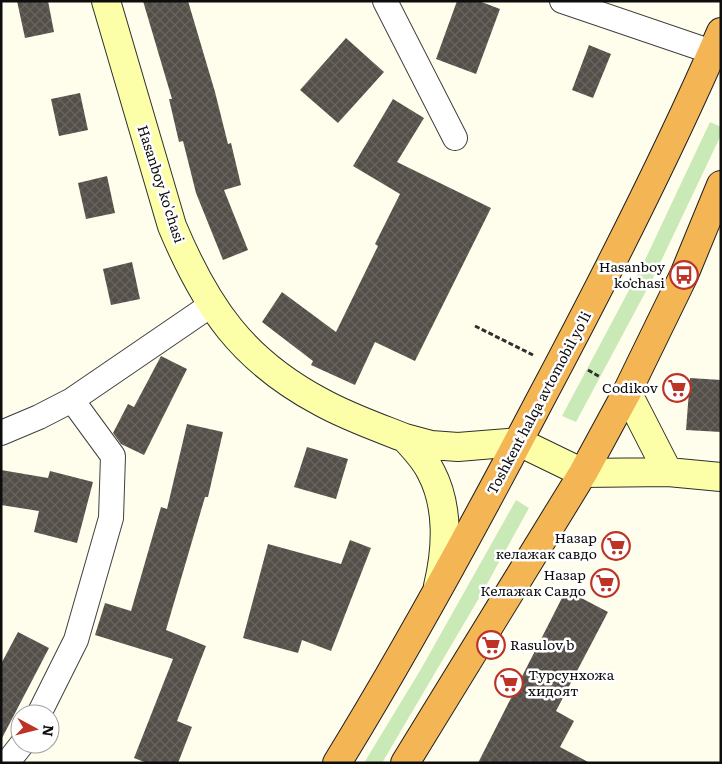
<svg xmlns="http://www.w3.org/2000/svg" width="722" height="764" viewBox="0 0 722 764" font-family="Literata,serif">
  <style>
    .grass { fill: #c9e9b6 }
    .building { fill: url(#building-cross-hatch) }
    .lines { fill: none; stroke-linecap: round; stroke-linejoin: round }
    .street-casing { stroke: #404040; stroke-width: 26 }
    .secondary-casing { stroke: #2f2f2f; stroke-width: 30 }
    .highway-casing { stroke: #1e1e1e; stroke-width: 30 }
    .path { stroke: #2f2f2f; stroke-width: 3; stroke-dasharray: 5 2.5; stroke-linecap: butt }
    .street { stroke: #fff; stroke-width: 24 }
    .secondary { stroke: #fcffa7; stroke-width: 28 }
    .highway { stroke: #f4b555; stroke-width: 28 }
    .labels { text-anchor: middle; stroke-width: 5; stroke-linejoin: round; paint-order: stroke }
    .street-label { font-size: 14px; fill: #0d0d0d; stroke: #fff }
    .poi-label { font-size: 14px; fill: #0d0d0d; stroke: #fff; text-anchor: end }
  </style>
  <defs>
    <pattern id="building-cross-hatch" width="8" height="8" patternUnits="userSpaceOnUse" patternTransform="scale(1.25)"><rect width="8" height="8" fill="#554f49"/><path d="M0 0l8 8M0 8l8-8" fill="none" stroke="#68645f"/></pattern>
  </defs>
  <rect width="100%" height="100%" fill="#fffeec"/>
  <!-- grass -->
  <path class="grass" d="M710,122l11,5v8l-68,143 -77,144 -14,-6 83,-156z
    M516,500l13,8 -47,85 -100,170h-18l57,-94z"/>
  <!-- building -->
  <path class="building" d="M17,1h31l6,31 -29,6z
    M143,1h45l27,91 13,52 3,-1 10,42 -17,5 24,60 -25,10 -27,-67 -13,-52 -4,1 -10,-43h3z
    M457,1h22l21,8 -24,65 -40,-15z
    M346,38l38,34 -46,51 -38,-33z
    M589,45l22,9 -18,44 -21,-8z
    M80,93l8,37 -29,6 -8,-37z
    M393,99l31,19 -27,44 94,46 -76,153 -40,-19 -20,43 -44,-20 2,-4 -51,-39 20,-30 54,40 42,-86 -3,-2 25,-50 -47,-28z
    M107,176l8,37 -29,6 -8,-36z
    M132,262l8,37 -29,6 -8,-36z
    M161,356l26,13 -43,86 -23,-11 -8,-11 15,-29 6,3z
    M690,378l31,2v52l-35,-2z
    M187,424l36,8 -15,65h-3l-39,133 40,16 -29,75 15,6 -14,36h-31l-13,-5 39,-99 -78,-24 10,-32 26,8 30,-104 6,2z
    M307,447l41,12 -12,40 -42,-12z
    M1,470l47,8 2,-7 43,11 -16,61 -43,-11 5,-21 -38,-6z
    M350,540l21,8 -40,103 -29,-11 -4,13 -55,-15 25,-94 73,20z
    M566,590l42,22 -52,99 18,10 -14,26 30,16h-112z
    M18,632l31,16 -48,92v-76z"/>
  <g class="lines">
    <defs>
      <path id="street" d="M385,1l70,137
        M562,1l150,51
        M1,433l38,-16 33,-17 139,-95
        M39,714l37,-74 35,-122 2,-62 -41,-56
        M7,763l15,-19"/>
      <path id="secondary" d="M106,1l66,225c34,81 70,134 149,176 27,15 56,25 84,36l26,7 27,2 61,-5 64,31 85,-1 53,5
        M627,392l41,80
        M405,438c10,11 20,21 26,34 18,34 16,77 7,114"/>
      <path id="highway" d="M337,763c72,-117 137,-237 201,-359 65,-122 128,-245 183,-372
        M405,763l178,-290 44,-81 57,-117 37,-90"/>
    </defs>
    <!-- street casing -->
    <use href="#street" class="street-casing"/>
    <!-- secondary casing -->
    <use href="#secondary" class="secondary-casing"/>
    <!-- highway casing -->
    <use href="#highway" class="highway-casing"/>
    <!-- path -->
    <path class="path" d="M475,326l58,29
      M588,370l12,7"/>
    <!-- street -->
    <use href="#street" class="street"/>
    <!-- secondary -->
    <use href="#secondary" class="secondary"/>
    <!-- highway -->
    <use href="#highway" class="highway"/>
  </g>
  <!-- icons -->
  <defs>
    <symbol id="bus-ring" viewBox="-11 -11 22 22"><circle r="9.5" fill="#fff" stroke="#bd3325" stroke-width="1.5"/><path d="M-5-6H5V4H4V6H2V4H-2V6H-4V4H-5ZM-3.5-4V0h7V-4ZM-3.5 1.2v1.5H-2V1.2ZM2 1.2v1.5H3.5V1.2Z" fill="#bd3325"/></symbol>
    <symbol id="supermarket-ring" viewBox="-11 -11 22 22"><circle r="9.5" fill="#fff" stroke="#bd3325" stroke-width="1.5"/><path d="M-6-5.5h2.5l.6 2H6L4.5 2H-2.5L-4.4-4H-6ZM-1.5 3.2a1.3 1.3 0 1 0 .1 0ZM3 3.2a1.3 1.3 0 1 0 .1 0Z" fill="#bd3325"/></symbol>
  </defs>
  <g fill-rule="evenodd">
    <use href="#bus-ring" x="668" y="259" width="32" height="32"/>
    <use href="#supermarket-ring" x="661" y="372" width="32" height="32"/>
    <use href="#supermarket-ring" x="600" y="530" width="32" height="32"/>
    <use href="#supermarket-ring" x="589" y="567" width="32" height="32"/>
    <use href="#supermarket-ring" x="475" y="629" width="32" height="32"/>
    <use href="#supermarket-ring" x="493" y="667" width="32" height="32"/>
  </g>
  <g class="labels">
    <!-- street labels -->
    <g class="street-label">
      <text transform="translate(161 184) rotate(72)" y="5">Hasanboy ko'chasi</text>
      <text transform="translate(539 403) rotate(-62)" y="5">Toshkent halqa avtomobil yo'li</text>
    </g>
    <!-- poi labels -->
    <g class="poi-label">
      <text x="665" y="272">Hasanboy<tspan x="665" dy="16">koʻchasi</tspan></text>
      <text x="658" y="393">Codikov</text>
      <text x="597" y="543">Назар<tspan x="597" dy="16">келажак савдо</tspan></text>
      <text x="586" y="580">Назар<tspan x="586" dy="16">Келажак Савдо</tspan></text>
      <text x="510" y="650" text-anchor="start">Rasulov b</text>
      <text x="528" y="680" text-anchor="start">Турсунхожа<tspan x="528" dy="16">хидоят</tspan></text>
    </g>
  </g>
  <!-- border -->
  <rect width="722" height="764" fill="none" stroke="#0d0d0d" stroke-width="5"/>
  <!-- north arrow -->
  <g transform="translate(35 729) rotate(97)"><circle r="24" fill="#ffffff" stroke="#9e9e9e"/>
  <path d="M0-4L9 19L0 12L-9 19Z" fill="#bd3325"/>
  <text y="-8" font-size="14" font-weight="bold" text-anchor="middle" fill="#0d0d0d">N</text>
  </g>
</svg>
